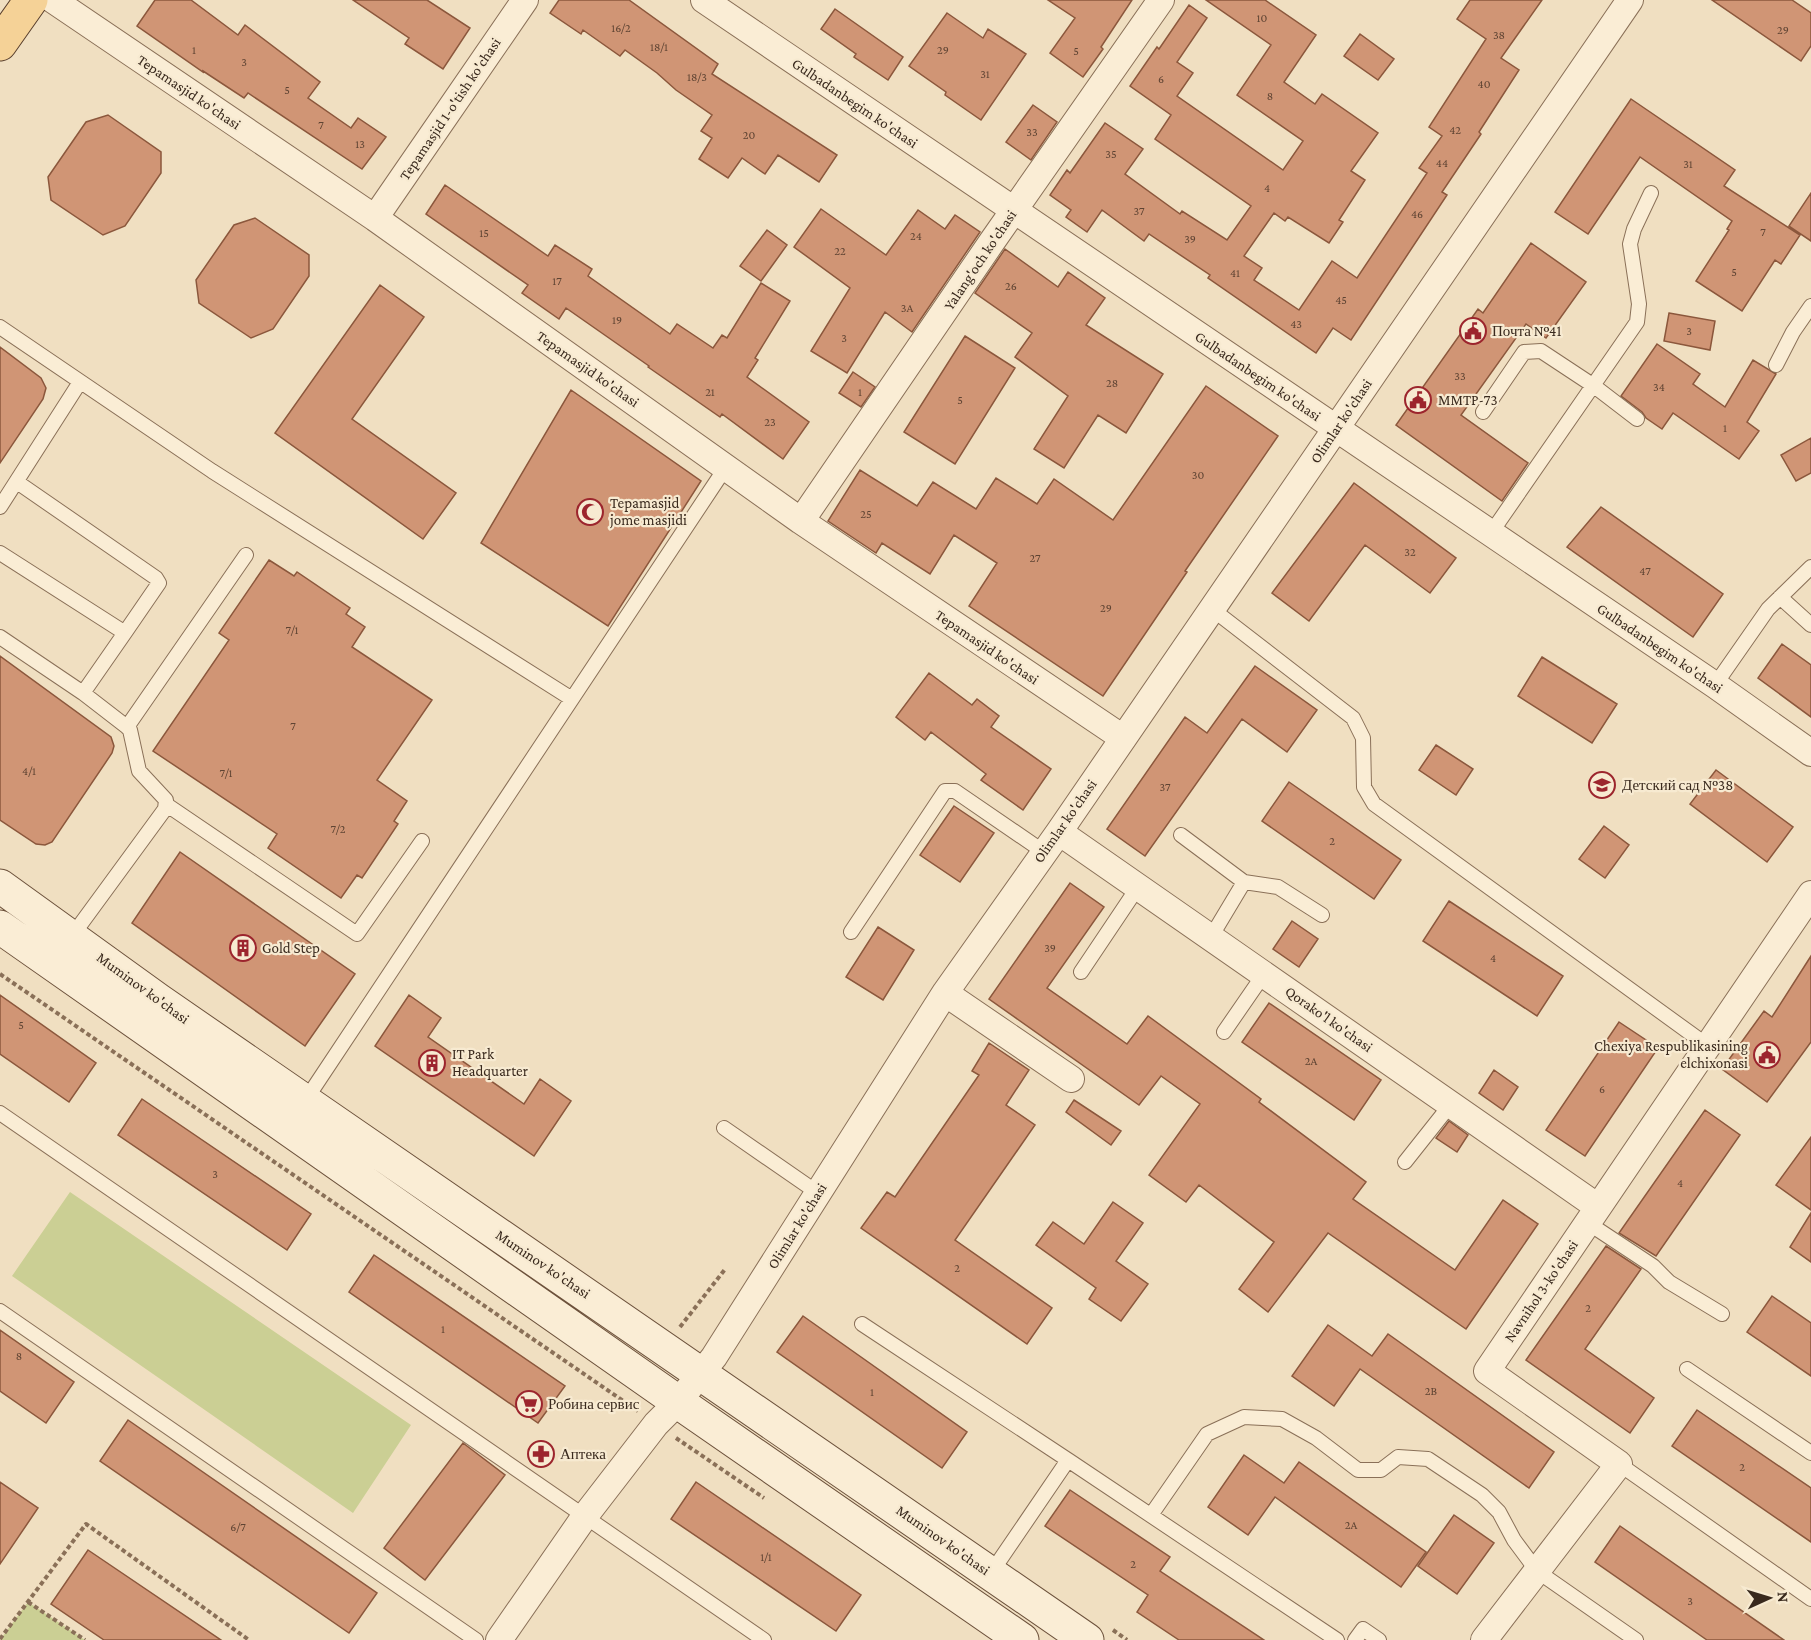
<svg xmlns="http://www.w3.org/2000/svg" width="1811" height="1640" viewBox="0 0 1811 1640" font-family="'Crimson Pro',serif">
  <style>
    .green { fill: #cbcf94 }
    .building { fill: #d09575; stroke: #8b573c; stroke-width: 1.5 }
    .lines { fill: none; stroke-linecap: round; stroke-linejoin: round }
    .lane-casing { stroke: #8a7058; stroke-width: 16 }
    .street-casing { stroke: #8a7058; stroke-width: 28 }
    .secondary-casing { stroke: #6c513b; stroke-width: 35 }
    .primary-casing { stroke: #583e2c; stroke-width: 35 }
    .path { stroke: #8a7058; stroke-width: 4; stroke-dasharray: 4.5 3; stroke-linecap: butt }
    .lane { stroke: #faedd5; stroke-width: 14 }
    .street { stroke: #faedd5; stroke-width: 26 }
    .secondary { stroke: #faedd5; stroke-width: 33 }
    .primary { stroke: #f5d297; stroke-width: 33 }
    .labels { text-anchor: middle; stroke-width: 4.5; stroke-linejoin: round; paint-order: stroke }
    .number-label { font-size: 12px; fill: #5f4433 }
    .street-label { font-size: 15px; fill: #39291d; stroke: #f7ead1 }
    .poi-label { font-size: 15px; fill: #39291d; stroke: #f7ead1; text-anchor: start }
  </style>
  <rect width="100%" height="100%" fill="#f0dfc1"/>
  <!-- green -->
  <path class="green" d="M70,1192l341,233 -58,88 -341,-237z
    M28,1602l57,38h-85z"/>
  <!-- building -->
  <path class="building" d="M155,0h36l47,35 7,-10 75,57 -12,16 43,30 7,-10 28,19 -24,32 -114,-76 -4,5 -41,-27v1l-66,-46z
    M353,0h74l43,28 -27,41 -38,-25 4,-6z
    M559,0h70l89,64 -6,10 125,81 -18,27 -41,-27 -13,19 -23,-16 -14,20 -29,-19 13,-21 -11,-7 11,-16 -36,-25 -19,-17 -32,-23 -5,6 -37,-26 -2,4 -31,-21z
    M1048,0h84l-31,47 2,2 -20,28 -33,-24 25,-35z
    M1206,0h59l51,35 -32,47 31,22 7,-10 56,39 -27,38 14,9 -26,40 4,2 -14,21 -41,-26 -3,4 -11,-8 -30,43 18,12 -8,12 45,30 33,-49 25,17 70,-105 -8,-5 23,-32 -13,-9 57,-88 -29,-20 13,-19h72l-41,58 18,12 -40,62 2,2 -39,58 5,3 -96,145 -18,-12 -17,25 -108,-75 2,-3 -61,-41 -5,7 -42,-31 -15,22 -21,-15 5,-7 -21,-15 17,-25 3,3 35,-50 38,26 -18,25 55,40 2,-3 45,29 24,-34 -96,-67 16,-24 -41,-29 27,-39 2,2 30,-44 18,13 -30,44 16,11 -16,23 106,74 20,-29 -66,-46 34,-50z
    M1712,0h80l19,13v33l-10,15z
    M835,9l68,48 -15,23 -34,-23 2,-3 -35,-25z
    M947,13l36,25 5,-9 38,25 -45,66 -36,-25 1,-3 -37,-26z
    M1360,34l34,25 -16,21 -34,-24z
    M1631,99l104,71 -11,16 76,49 -19,29 -6,-4 -33,51 -46,-30 33,-51 -2,-1 5,-8 -92,-64 -52,77 -33,-22z
    M1033,105l24,17 -26,38 -25,-18z
    M108,115l53,37v21l-36,53 -22,9 -52,-35 -3,-23 38,-55z
    M445,185l103,71 7,-11 37,24 -4,7 82,58 7,-10 36,24 9,-13 5,3 34,-55 29,18 -35,57 3,2 -11,17 62,45 -26,37 -61,-45 -2,3 -72,-50 1,-1 -83,-58 -7,11 -37,-26 6,-8 -102,-71z
    M1811,193v48l-22,-15z
    M821,209l65,46 32,-45 27,19 10,-14 25,17 -68,100 -27,-20 -38,61 -36,-22 39,-63 -56,-41z
    M255,218l54,37v21l-36,53 -22,9 -52,-35 -3,-23 38,-55z
    M767,230l20,15 -26,36 -21,-15z
    M1531,243l55,39 -40,56 -20,-14 -65,91 67,48 -26,38 -106,-76 82,-116 5,4z
    M1005,249l53,38 10,-15 37,26 -19,27 77,49 -37,59 -28,-18 -34,53 -30,-19 34,-53 -53,-39 17,-24 -57,-40z
    M380,285l44,32 -72,102 104,74 -33,46 -148,-106z
    M1669,313l46,8 -5,29 -46,-9z
    M965,336l50,32 -60,96 -51,-32z
    M1657,344l43,30 -7,10 32,23 28,-47 23,14 -29,48 12,9 -20,28 -66,-46 -11,16 -16,-11 -4,-6 -21,-16z
    M0,347l41,31 5,10 -3,11 -43,64z
    M853,372l22,15 -14,20 -22,-14z
    M1206,386l72,50 -93,135 2,1 -84,124 -134,-90 28,-43 -43,-28 -24,39 -48,-31 -6,10 -48,-32 32,-51 57,36 16,-24 43,27 20,-31 41,26 17,-25 59,41z
    M571,390l130,91 -93,145 -127,-83z
    M1811,438v35l-15,8 -15,-26z
    M1354,483l102,75 -26,35 -65,-48 -56,76 -37,-28z
    M1601,507l122,87 -30,43 -126,-90z
    M269,560l25,16 3,-4 53,36 -4,6 19,13 -13,20 80,53 -55,80 30,21 -13,20 4,3 -36,54 -5,-3 -16,23 -73,-50 9,-14 -124,-83 76,-111 -10,-7z
    M1782,644l29,21v52l-53,-39z
    M0,656l111,81 3,9 -2,7 -60,89 -7,3 -9,-1 -36,-24z
    M1542,657l75,47 -25,39 -74,-47z
    M1255,666l62,44 -30,42 -45,-33 -97,137 -38,-27 78,-112 22,16z
    M929,673l43,32 5,-6 22,17 -8,11 60,42 -28,41 -42,-30 5,-6 -55,-42 -6,8 -29,-23z
    M1436,745l37,24 -17,26 -37,-25z
    M1716,770l77,57 -26,35 -77,-58z
    M1289,782l112,78 -27,39 -112,-78z
    M954,806l40,27 -34,49 -40,-27z
    M1604,826l25,19 -24,33 -26,-19z
    M180,852l175,122 -50,72 -173,-123z
    M1070,883l34,24 -57,81 80,56 21,-28 113,83 -2,3 107,80 -13,17 102,71 48,-70 35,24 -72,105 -138,-96 -60,79 -29,-23 35,-47 -75,-57 -13,17 -37,-27 51,-71 -39,-28 -22,29 -150,-106z
    M1449,901l114,75 -26,40 -114,-75z
    M1292,921l26,18 -19,28 -26,-18z
    M878,927l36,23 -31,50 -37,-23z
    M1811,956v86l-44,60 -45,-33 42,-58 8,6z
    M0,995l96,68 -27,39 -69,-48z
    M409,995l32,23 -13,19 96,67 16,-25 31,22 -37,55 -159,-110z
    M1269,1003l112,77 -27,40 -112,-78z
    M1619,1022l39,26 -73,108 -39,-26z
    M989,1043l40,27 -23,35 29,20 -80,115 97,68 -25,36 -166,-116 26,-36 8,5 84,-122 -7,-4z
    M1494,1070l24,17 -15,23 -24,-17z
    M142,1099l169,115 -24,36 -169,-115z
    M1074,1100l47,31 -10,14 -45,-33z
    M1705,1110l35,25 -84,121 -37,-23z
    M1449,1121l19,14 -11,17 -21,-14z
    M1811,1137v73l-35,-25z
    M1113,1202l30,21 -27,38 32,23 -27,37 -32,-22 7,-11 -60,-43 17,-23 31,22z
    M1811,1213v49l-21,-15z
    M1606,1246l35,23 -56,80 69,49 -24,35 -104,-73z
    M374,1255l191,131 -27,37 -189,-131z
    M1772,1296l39,27v53l-64,-44z
    M803,1316l164,116 -25,36 -165,-116z
    M1328,1325l44,31 16,-22 166,118 -25,36 -169,-119 -26,37 -42,-30z
    M0,1330l74,52 -28,41 -46,-32z
    M1697,1410l114,78v54l-139,-96z
    M128,1420l249,173 -28,40 -249,-172z
    M463,1443l42,32 -80,105 -41,-32z
    M1244,1455l40,28 15,-21 127,90 -25,35 -126,-90 -27,38 -40,-28z
    M0,1482l38,26 -38,56z
    M696,1482l165,113 -25,36 -165,-112z
    M1070,1490l100,67 -10,14 104,69h-85l-42,-28 11,-17 -103,-69z
    M1454,1515l40,28 -37,51 -39,-28z
    M1620,1526l164,114h-77l-112,-78z
    M88,1550l133,90h-117l-53,-36z"/>
  <g class="lines">
    <defs>
      <path id="lane" d="M0,327l212,144 360,228
        M1776,365l17,-33 18,-26
        M1483,412l41,-60 17,-1 53,35 43,33
        M17,482l139,96 3,5 -35,51
        M0,507l80,-125
        M1491,533l146,-211 2,-18 -9,-60 4,-15 17,-36
        M0,553l122,78 2,3 -41,59
        M1780,597l31,28
        M1212,609l141,109 10,20 1,49 10,17 334,242
        M0,637l83,56 44,34 3,3 9,41 27,29 -1,9 -93,127
        M1715,685l53,-76 43,-42
        M127,727l119,-172
        M167,805l190,129 65,-93
        M1181,835l63,47 -33,55
        M1244,882l34,5 44,28
        M851,932l94,-141h10l89,61
        M1081,972l57,-85
        M1224,1032l40,-58
        M305,1101l421,-634
        M0,1113l764,527
        M724,1128l94,65
        M1405,1162l46,-58
        M1588,1223l65,43 16,16 53,32
        M0,1311l476,329
        M862,1324l206,136
        M1687,1369l124,84
        M1619,1464l192,135
        M1151,1515l56,-81 37,-17 38,2 34,19 42,32h23l17,-13 30,2 54,36 17,17 15,28 23,31 99,69
        M991,1573l77,-113 269,180
        M1355,1640l8,-11 16,11"/>
      <path id="street" d="M53,0l322,218 426,303 322,217
        M704,0l1011,685 96,68
        M375,218l150,-218
        M801,521l190,-278 170,-243
        M1059,832l539,375
        M945,993l126,86
        M499,1640l86,-124 71,-92 22,-22 36,-45 231,-364 114,-161 571,-832
        M1484,1640l135,-176 -132,-93 324,-477"/>
      <path id="secondary" d="M0,886l158,114 929,640
        M0,927l678,475 344,238"/>
      <path id="primary" d="M0,44l31,-44"/>
    </defs>
    <!-- lane casing -->
    <use href="#lane" class="lane-casing"/>
    <!-- street casing -->
    <use href="#street" class="street-casing"/>
    <!-- secondary casing -->
    <use href="#secondary" class="secondary-casing"/>
    <!-- primary casing -->
    <use href="#primary" class="primary-casing"/>
    <!-- path -->
    <path class="path" d="M0,974l638,437
      M680,1327l46,-59
      M676,1438l88,60
      M28,1602l57,38
      M1113,1630l14,10
      M0,1639l86,-115 163,116"/>
    <!-- lane -->
    <use href="#lane" class="lane"/>
    <!-- street -->
    <use href="#street" class="street"/>
    <!-- secondary -->
    <use href="#secondary" class="secondary"/>
    <!-- primary -->
    <use href="#primary" class="primary"/>
  </g>
  <!-- icons -->
  <defs>
    <symbol id="civic-ring" viewBox="-11 -11 22 22"><circle r="9.5" fill="#f7ead1" stroke="#9c252d" stroke-width="1.5"/><path d="M-.6-6.5H3V-4.5H.6V-3L4-1V1h2V6H-6V1h2V-1L-.6-3ZM-1.2 2.5V6h2.4V2.5Z" fill="#9c252d"/></symbol>
    <symbol id="mosque-ring" viewBox="-11 -11 22 22"><circle r="9.5" fill="#f7ead1" stroke="#9c252d" stroke-width="1.5"/><path d="M3.5-4.9A6 6 0 1 0 3.5 4.9A5 5 0 1 1 3.5-4.9Z" fill="#9c252d"/></symbol>
    <symbol id="school-ring" viewBox="-11 -11 22 22"><circle r="9.5" fill="#f7ead1" stroke="#9c252d" stroke-width="1.5"/><path d="M0-5L7-2L0 1L-7-2ZM-4 1L0 2.5L4 1V4Q0 6-4 4Z" fill="#9c252d"/></symbol>
    <symbol id="building-ring" viewBox="-11 -11 22 22"><circle r="9.5" fill="#f7ead1" stroke="#9c252d" stroke-width="1.5"/><path d="M-4-6H4V6H1V3H-1V6H-4ZM-2.5-4.3h1.7v1.8h-1.7ZM.8-4.3h1.7v1.8H.8ZM-2.5-1h1.7V.8h-1.7ZM.8-1h1.7V.8H.8Z" fill="#9c252d"/></symbol>
    <symbol id="supermarket-ring" viewBox="-11 -11 22 22"><circle r="9.5" fill="#f7ead1" stroke="#9c252d" stroke-width="1.5"/><path d="M-6-5.5h2.5l.6 2H6L4.5 2H-2.5L-4.4-4H-6ZM-1.5 3.2a1.3 1.3 0 1 0 .1 0ZM3 3.2a1.3 1.3 0 1 0 .1 0Z" fill="#9c252d"/></symbol>
    <symbol id="pharmacy-ring" viewBox="-11 -11 22 22"><circle r="9.5" fill="#f7ead1" stroke="#9c252d" stroke-width="1.5"/><path d="M-2-6h4v4h4v4h-4v4h-4v-4h-4v-4h4Z" fill="#9c252d"/></symbol>
  </defs>
  <g fill-rule="evenodd">
    <use href="#civic-ring" x="1458" y="316" width="30" height="30"/>
    <use href="#civic-ring" x="1403" y="385" width="30" height="30"/>
    <use href="#mosque-ring" x="575" y="497" width="30" height="30"/>
    <use href="#school-ring" x="1587" y="770" width="30" height="30"/>
    <use href="#building-ring" x="228" y="933" width="30" height="30"/>
    <use href="#civic-ring" x="1752" y="1040" width="30" height="30"/>
    <use href="#building-ring" x="417" y="1048" width="30" height="30"/>
    <use href="#supermarket-ring" x="514" y="1389" width="30" height="30"/>
    <use href="#pharmacy-ring" x="526" y="1439" width="30" height="30"/>
  </g>
  <g class="labels">
    <!-- number labels -->
    <g class="number-label">
      <text x="1262" y="22">10</text>
      <text x="621" y="32">16/2</text>
      <text x="1783" y="34">29</text>
      <text x="1499" y="39">38</text>
      <text x="659" y="51">18/1</text>
      <text x="194" y="54">1</text>
      <text x="943" y="54">29</text>
      <text x="1076" y="55">5</text>
      <text x="244" y="66">3</text>
      <text x="985" y="78">31</text>
      <text x="697" y="81">18/3</text>
      <text x="1161" y="83">6</text>
      <text x="1484" y="88">40</text>
      <text x="287" y="94">5</text>
      <text x="1270" y="100">8</text>
      <text x="321" y="129">7</text>
      <text x="1455" y="134">42</text>
      <text x="1032" y="136">33</text>
      <text x="749" y="139">20</text>
      <text x="360" y="148">13</text>
      <text x="1111" y="158">35</text>
      <text x="1442" y="167">44</text>
      <text x="1688" y="168">31</text>
      <text x="1267" y="192">4</text>
      <text x="1139" y="215">37</text>
      <text x="1417" y="218">46</text>
      <text x="1763" y="236">7</text>
      <text x="484" y="237">15</text>
      <text x="916" y="240">24</text>
      <text x="1190" y="243">39</text>
      <text x="840" y="255">22</text>
      <text x="1734" y="276">5</text>
      <text x="1235" y="277">41</text>
      <text x="557" y="285">17</text>
      <text x="1011" y="290">26</text>
      <text x="1341" y="304">45</text>
      <text x="907" y="312">3A</text>
      <text x="617" y="324">19</text>
      <text x="1296" y="328">43</text>
      <text x="1689" y="335">3</text>
      <text x="844" y="342">3</text>
      <text x="1460" y="380">33</text>
      <text x="1112" y="387">28</text>
      <text x="1659" y="391">34</text>
      <text x="710" y="396">21</text>
      <text x="860" y="396">1</text>
      <text x="960" y="404">5</text>
      <text x="770" y="426">23</text>
      <text x="1725" y="432">1</text>
      <text x="1198" y="479">30</text>
      <text x="866" y="518">25</text>
      <text x="1410" y="556">32</text>
      <text x="1035" y="562">27</text>
      <text x="1645" y="575">47</text>
      <text x="1106" y="612">29</text>
      <text x="292" y="634">7/1</text>
      <text x="293" y="730">7</text>
      <text x="29" y="775">4/1</text>
      <text x="226" y="777">7/1</text>
      <text x="1165" y="791">37</text>
      <text x="338" y="833">7/2</text>
      <text x="1332" y="845">2</text>
      <text x="1050" y="952">39</text>
      <text x="1493" y="962">4</text>
      <text x="21" y="1029">5</text>
      <text x="1311" y="1065">2A</text>
      <text x="1602" y="1093">6</text>
      <text x="215" y="1178">3</text>
      <text x="1680" y="1187">4</text>
      <text x="957" y="1272">2</text>
      <text x="1588" y="1312">2</text>
      <text x="443" y="1333">1</text>
      <text x="19" y="1360">8</text>
      <text x="1431" y="1395">2B</text>
      <text x="872" y="1396">1</text>
      <text x="1742" y="1471">2</text>
      <text x="1351" y="1529">2A</text>
      <text x="238" y="1531">6/7</text>
      <text x="766" y="1561">1/1</text>
      <text x="1133" y="1568">2</text>
      <text x="1690" y="1605">3</text>
    </g>
    <!-- street labels -->
    <g class="street-label">
      <text transform="translate(189 92) rotate(34)" y="5">Tepamasjid ko'chasi</text>
      <text transform="translate(855 103) rotate(34)" y="5">Gulbadanbegim ko'chasi</text>
      <text transform="translate(450 109) rotate(-56)" y="5">Tepamasjid 1-o'tish ko'chasi</text>
      <text transform="translate(980 260) rotate(-56)" y="5">Yalang'och ko'chasi</text>
      <text transform="translate(588 369) rotate(35)" y="5">Tepamasjid ko'chasi</text>
      <text transform="translate(1258 376) rotate(34)" y="5">Gulbadanbegim ko'chasi</text>
      <text transform="translate(1341 421) rotate(-56)" y="5">Olimlar ko'chasi</text>
      <text transform="translate(987 647) rotate(34)" y="5">Tepamasjid ko'chasi</text>
      <text transform="translate(1660 648) rotate(34)" y="5">Gulbadanbegim ko'chasi</text>
      <text transform="translate(1065 821) rotate(-55)" y="5">Olimlar ko'chasi</text>
      <text transform="translate(143 988) rotate(36)" y="5">Muminov ko'chasi</text>
      <text transform="translate(1329 1019) rotate(35)" y="5">Qorako'l ko'chasi</text>
      <text transform="translate(797 1226) rotate(-58)" y="5">Olimlar ko'chasi</text>
      <text transform="translate(543 1264) rotate(34)" y="5">Muminov ko'chasi</text>
      <text transform="translate(1541 1291) rotate(-56)" y="5">Navnihol 3-ko'chasi</text>
      <text transform="translate(943 1540) rotate(35)" y="5">Muminov ko'chasi</text>
    </g>
    <!-- poi labels -->
    <g class="poi-label">
      <text x="1492" y="336">Почта №41</text>
      <text x="1438" y="405">MMTP-73</text>
      <text x="610" y="508">Tepamasjid<tspan x="610" dy="17">jome masjidi</tspan></text>
      <text x="1622" y="790">Детский сад №38</text>
      <text x="262" y="953">Gold Step</text>
      <text x="1748" y="1051" text-anchor="end">Chexiya Respublikasining<tspan x="1748" dy="17">elchixonasi</tspan></text>
      <text x="452" y="1059">IT Park<tspan x="452" dy="17">Headquarter</tspan></text>
      <text x="548" y="1409">Робина сервис</text>
      <text x="560" y="1459">Аптека</text>
    </g>
  </g>
  <!-- north arrow -->
  <g transform="translate(1769 1598) rotate(86)" stroke="#f7ead1" stroke-width="4.5" paint-order="stroke">
  <path d="M0-4.5L10 22L0 15L-10 22Z" fill="#39291d"/>
  <text y="-9" font-size="16" font-weight="bold" text-anchor="middle" fill="#39291d">N</text>
  </g>
</svg>
